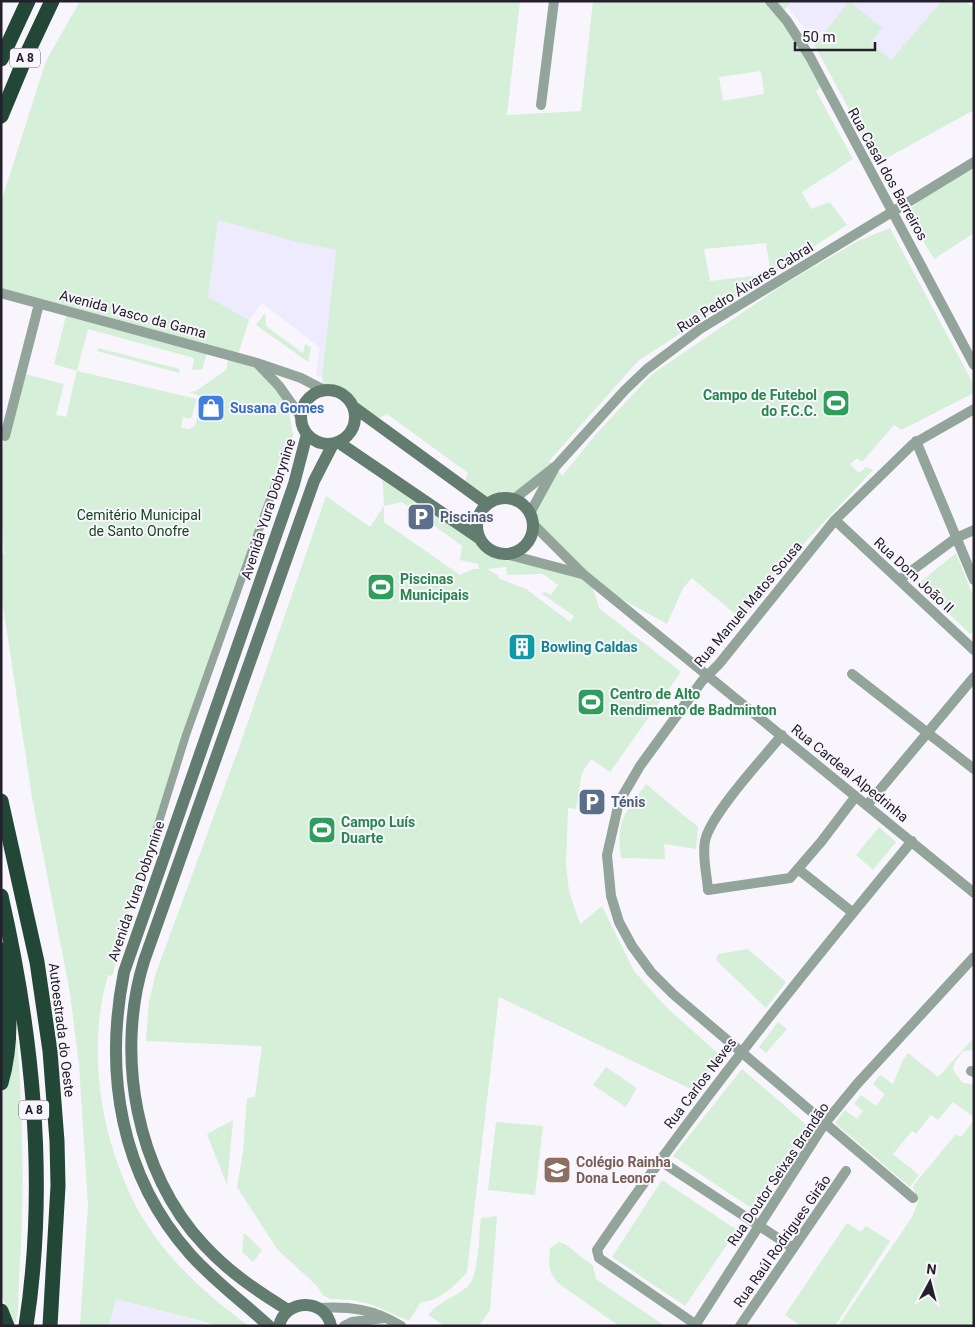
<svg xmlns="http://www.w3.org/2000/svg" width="975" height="1327" viewBox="0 0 975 1327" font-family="Roboto,sans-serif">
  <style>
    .industrial { fill: #edebfd }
    .green { fill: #d5efd8; fill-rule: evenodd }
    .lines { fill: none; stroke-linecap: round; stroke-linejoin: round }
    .pedestrian { stroke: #93a49b; stroke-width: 8 }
    .minor { stroke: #93a49b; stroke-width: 10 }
    .secondary { stroke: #627c6f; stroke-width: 12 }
    .motorway { stroke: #224736; stroke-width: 15 }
    .labels { text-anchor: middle; stroke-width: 4; stroke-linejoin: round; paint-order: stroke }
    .shield { fill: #f8f6fc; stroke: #64616a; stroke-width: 1 }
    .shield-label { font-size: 12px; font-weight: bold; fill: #25212c }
    .street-label { font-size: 14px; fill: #25212c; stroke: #f8f6fc }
    .leisure-label { font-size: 14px; font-weight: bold; fill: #27864d; stroke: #f8f6fc; text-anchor: start }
    .shop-label { font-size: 14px; font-weight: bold; fill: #366cbe; stroke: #f8f6fc; text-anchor: start }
    .park-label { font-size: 14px; fill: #154620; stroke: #f8f6fc }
    .service-label { font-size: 14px; font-weight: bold; fill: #4e5e75; stroke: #f8f6fc; text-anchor: start }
    .culture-label { font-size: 14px; font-weight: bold; fill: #0d838f; stroke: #f8f6fc; text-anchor: start }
    .education-label { font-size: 14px; font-weight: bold; fill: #785e54; stroke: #f8f6fc; text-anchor: start }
  </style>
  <rect width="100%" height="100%" fill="#f8f6fc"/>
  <!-- industrial -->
  <path class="industrial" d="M792,1h150l-93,108 -42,-78 -20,-24z
    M218,220l75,21 43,8 -14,128 -6,-1 3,-29 -57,-44 -13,17 -41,-23z
    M116,1299l70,19 25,8h-102z"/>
  <!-- green -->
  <path class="green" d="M80,1h440l-13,114 74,-4 12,-110h199l-11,13 42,70 -7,7 37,68 -51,33 9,17 19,-7 17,23 -209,136 -89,100 7,5 6,10 35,-43 54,-58 132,-90 75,-44 32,-13 84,157v8l-73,37 -7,-5 -32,37 -5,-4 -7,6 9,9 7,-6 7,3 -66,70 -66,79 -49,-41 -9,10 -16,36 -71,-39 -3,3 6,20 82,64 -71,100 -19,-13 -9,14 -6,36 -8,-1 -2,58 3,25 11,33 22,-18 32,65 31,35 57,51 -27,34 -196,-94 -32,275c-11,13 -29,30 -46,30l-12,19 -39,-17 -18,-4 -22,-1 -7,-4 -6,-9 -40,-37 -40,-62 6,-35 4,-54 8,-1 7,-51 -116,-5 3,-40 7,-28 85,-231 85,-246 44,31 14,-21 -2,-34 97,66 11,12 7,3 85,21 -49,-50 -3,-11 25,-46 -41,32h-19l-8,5 -23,-18 4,-13 -81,-59 -13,7 -19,-13 -12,-15 -19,-3 -2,-13 14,-127 -43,-9 -75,-21 -10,77 41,23 -12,38 20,5 41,50 -9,-1 4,22 -2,22 -7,-1 -164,483 -2,7 3,1 -9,30 -4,-1c-22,76 -7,164 29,233 26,48 69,87 112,118h-30l-103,-27 -7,27h-29l8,-121 -9,-140 -9,-72 -38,-196 -31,-204v-39l3,-1c-2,-30 -4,-62 -3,-93 3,-29 13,-58 20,-87l43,11 -8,31 10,2 11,-46 120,28 -6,20 -8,-2 -2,11 8,1 6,-3 7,-29 -13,-5 7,-1 30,-21 3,-14 -21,-5 -6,18 -10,1 2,-12 -106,-29 -11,42 -23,-7 13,-52 -66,-19v-91l45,-141zM761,71l3,23 -41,7 -4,-24zM766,243l5,31 -61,7 -6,-32zM402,502l60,44 -2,14 18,4 1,5h-6l-13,6 -76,-53v-16zM506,567l1,8 36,-1 15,11 -7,10 -7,-4 -2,3 32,22 -4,6 -44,-33 -28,-11 1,-2 -12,-7z
    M849,1l33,27 -12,15 21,17 51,-59h24l8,8v101l-96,53 -63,-117z
    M974,168v65l-40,26 -28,-46 15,-13z
    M265,313l1,13 37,27 2,-9 6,3 -3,15 -52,-37z
    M98,348l82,21 -1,4 -82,-22z
    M956,553l18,45v33l-4,3 -52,-50z
    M646,784l52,43 -2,22 -32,-5 1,15 -44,-1c-5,-38 4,-45 25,-74z
    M879,827l17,15 -23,28 -17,-15z
    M748,949l38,33 -20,26 -50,-48 2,-6z
    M778,1022l9,7 -21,24 -7,-6z
    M17,1037c6,81 8,160 2,240 -1,15 1,37 -5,49l-13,-32v-192z
    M974,1038v12l-11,1 -8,11 -2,8 10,13 11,1v33l-21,-15 -15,18 -7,-5 -15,19 -4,-3 -19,23 26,21 -9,12 -75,-64 10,-13 12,9 6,-8 -9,-7 7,-9 15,11 9,-12 -12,-10 7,-9 13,9 10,-24 5,-7 30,24z
    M606,1067l31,21 -11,19 -33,-22z
    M742,1069l68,59 -56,82 -81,-54z
    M233,1120l-6,65 -20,-51z
    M974,1120v206h-136l74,-109 6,-15 -5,-16 43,-52 5,3z
    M496,1122l47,4 -8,69 -47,-5z
    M662,1180l75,50 -52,76 -73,-49z
    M497,1216l-7,94 -11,16h-34l-17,-11c11,-14 26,-17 39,-28 12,-10 12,-53 14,-69z
    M847,1223l14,9 5,-6 24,15 -55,85h-34l-16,-11z
    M244,1233l18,17 -9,12 -11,-10z
    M559,1242l6,2 28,22 3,13 69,47h-46l-61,-43c-11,-12 -9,-19 -8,-35z"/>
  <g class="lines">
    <!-- pedestrian -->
    <path class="pedestrian" d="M153,841l33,-106 89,-250"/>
    <!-- minor -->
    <path class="minor" d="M770,1l17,20 23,36 164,308
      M541,105l13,-104
      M1,293l256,70 44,15 23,12
      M258,364l21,22 22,31
      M5,436l34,-132
      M916,441l58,139
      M514,499l42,-33 69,-76 22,-21 53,-40 274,-167
      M530,513l24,-44
      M835,520l139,130
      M533,524l50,50 391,319
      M506,554l76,20
      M899,580l57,-42 18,-8
      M852,674l122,95
      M782,735c-18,22 -72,80 -77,106 -3,15 2,34 3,49l82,-12 31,-36 35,-46
      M868,804l106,-127
      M798,869l54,43
      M971,1071l3,1
      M659,1160l134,88
      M913,1198l-240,-204 -22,-22 -19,-26 -13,-24 -8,-26 -4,-41 12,-53 21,-36 62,-85 17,-17 116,-144 78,-76 61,-35
      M318,1308c31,-2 56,1 83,18
      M696,1324l129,-201 32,-39 117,-127
      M344,1326l8,-4 32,-4
      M698,1326l-99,-68 -2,-8c97,-142 205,-276 315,-409
      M740,1326l106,-155"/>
    <!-- secondary -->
    <path class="secondary" d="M301 417a27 27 0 1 1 54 0a27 27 0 1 1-54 0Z
      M355,408l132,96
      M338,442l141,96
      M477 526a28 28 0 1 1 56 0a28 28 0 1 1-56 0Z
      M288,1310c-31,-19 -59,-38 -84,-65 -68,-72 -89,-191 -60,-284l170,-480 19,-37
      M269,1326c-26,-24 -55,-45 -79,-72 -70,-79 -86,-181 -66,-282l170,-488 13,-50
      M279,1326c6,-27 46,-29 52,0"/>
    <!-- motorway -->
    <path class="motorway" d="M1,59l27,-58
      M1,116l25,-60 26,-55
      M1,801l36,161 13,89 7,90 1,45 -8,140
      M1,896c32,140 47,287 25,430
      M1,950c8,44 13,88 0,133
      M1,1311l6,15"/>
  </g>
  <!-- icons -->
  <defs>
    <symbol id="stadium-square" viewBox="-11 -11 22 22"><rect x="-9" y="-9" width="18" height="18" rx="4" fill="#2e9e5b" stroke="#f8f6fc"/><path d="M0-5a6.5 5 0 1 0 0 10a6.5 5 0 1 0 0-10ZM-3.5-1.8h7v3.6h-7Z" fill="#fff"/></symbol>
    <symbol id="shop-square" viewBox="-11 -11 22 22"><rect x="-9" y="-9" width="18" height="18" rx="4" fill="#3f7fe0" stroke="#f8f6fc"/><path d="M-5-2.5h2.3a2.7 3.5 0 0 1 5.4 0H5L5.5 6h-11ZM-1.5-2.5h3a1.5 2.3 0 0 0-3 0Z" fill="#fff"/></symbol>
    <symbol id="parking-square" viewBox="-11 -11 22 22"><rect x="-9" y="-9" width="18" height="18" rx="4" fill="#5c6f8a" stroke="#f8f6fc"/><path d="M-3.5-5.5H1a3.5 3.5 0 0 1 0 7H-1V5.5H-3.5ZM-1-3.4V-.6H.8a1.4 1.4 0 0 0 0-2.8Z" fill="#fff"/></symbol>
    <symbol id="building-square" viewBox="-11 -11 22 22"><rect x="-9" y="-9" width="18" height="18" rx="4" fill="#0f9aa8" stroke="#f8f6fc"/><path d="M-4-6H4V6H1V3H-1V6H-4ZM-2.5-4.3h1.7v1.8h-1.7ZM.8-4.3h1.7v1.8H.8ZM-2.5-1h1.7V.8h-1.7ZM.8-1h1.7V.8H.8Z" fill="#fff"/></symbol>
    <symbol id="school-square" viewBox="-11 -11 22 22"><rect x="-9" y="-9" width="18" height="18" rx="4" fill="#8d6e63" stroke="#f8f6fc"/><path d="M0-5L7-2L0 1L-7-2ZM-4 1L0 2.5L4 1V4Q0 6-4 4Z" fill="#fff"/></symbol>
  </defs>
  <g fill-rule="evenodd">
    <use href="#stadium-square" x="820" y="387" width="32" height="32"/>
    <use href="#shop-square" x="195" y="392" width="32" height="32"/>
    <use href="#parking-square" x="405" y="501" width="32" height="32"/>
    <use href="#stadium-square" x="365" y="571" width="32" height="32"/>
    <use href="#building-square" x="506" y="631" width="32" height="32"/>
    <use href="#stadium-square" x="575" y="686" width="32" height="32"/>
    <use href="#parking-square" x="576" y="786" width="32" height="32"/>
    <use href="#stadium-square" x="306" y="814" width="32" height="32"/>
    <use href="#school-square" x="541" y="1154" width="32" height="32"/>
  </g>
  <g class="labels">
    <!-- shield labels -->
    <g class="shield">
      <rect x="10" y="48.5" width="30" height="19" rx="4"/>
      <rect x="19" y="1100.5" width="30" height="19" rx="4"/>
    </g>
    <g class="shield-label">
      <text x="25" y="62">A 8</text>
      <text x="34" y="1114">A 8</text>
    </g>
    <!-- street labels -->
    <g class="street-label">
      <text transform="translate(888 174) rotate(61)" y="5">Rua Casal dos Barreiros</text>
      <text transform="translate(745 287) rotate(-32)" y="5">Rua Pedro Álvares Cabral</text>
      <text transform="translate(133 314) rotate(15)" y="5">Avenida Vasco da Gama</text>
      <text transform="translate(268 509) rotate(-72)" y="5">Avenida Yura Dobrynine</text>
      <text transform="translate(914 575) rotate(43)" y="5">Rua Dom João II</text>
      <text transform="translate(748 604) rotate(-50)" y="5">Rua Manuel Matos Sousa</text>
      <text transform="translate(850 773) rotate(39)" y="5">Rua Cardeal Alpedrinha</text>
      <text transform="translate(136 891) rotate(-71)" y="5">Avenida Yura Dobrynine</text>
      <text transform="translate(62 1030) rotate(83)" y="5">Autoestrada do Oeste</text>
      <text transform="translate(700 1083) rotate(-53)" y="5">Rua Carlos Neves</text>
      <text transform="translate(778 1174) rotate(-56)" y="5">Rua Doutor Seixas Brandão</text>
      <text transform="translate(782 1241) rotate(-55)" y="5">Rua Raúl Rodrigues Girão</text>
    </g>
    <!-- leisure labels -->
    <g class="leisure-label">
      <text x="817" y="400" text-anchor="end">Campo de Futebol<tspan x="817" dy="16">do F.C.C.</tspan></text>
      <text x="400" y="584">Piscinas<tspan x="400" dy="16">Municipais</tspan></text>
      <text x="610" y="699">Centro de Alto<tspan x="610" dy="16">Rendimento de Badminton</tspan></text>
      <text x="341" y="827">Campo Luís<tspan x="341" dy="16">Duarte</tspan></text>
    </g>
    <!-- shop labels -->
    <g class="shop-label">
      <text x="230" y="413">Susana Gomes</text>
    </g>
    <!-- park labels -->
    <g class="park-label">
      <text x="139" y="520">Cemitério Municipal<tspan x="139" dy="16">de Santo Onofre</tspan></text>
    </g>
    <!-- service labels -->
    <g class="service-label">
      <text x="440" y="522">Piscinas</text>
      <text x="611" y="807">Ténis</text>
    </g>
    <!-- culture labels -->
    <g class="culture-label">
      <text x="541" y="652">Bowling Caldas</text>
    </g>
    <!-- education labels -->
    <g class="education-label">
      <text x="576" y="1167">Colégio Rainha<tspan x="576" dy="16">Dona Leonor</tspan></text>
    </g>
  </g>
  <!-- border -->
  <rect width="975" height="1327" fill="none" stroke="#25212c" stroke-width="5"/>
  <!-- north arrow -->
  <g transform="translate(930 1282) rotate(7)" stroke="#f8f6fc" stroke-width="4" paint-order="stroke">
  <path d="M0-4L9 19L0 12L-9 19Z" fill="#25212c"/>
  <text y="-8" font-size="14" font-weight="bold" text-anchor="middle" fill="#25212c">N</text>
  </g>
  <!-- scale -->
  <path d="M795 42v8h80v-8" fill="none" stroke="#25212c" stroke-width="2.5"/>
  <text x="802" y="42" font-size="15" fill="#25212c" stroke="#f8f6fc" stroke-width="4" paint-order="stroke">50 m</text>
</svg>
